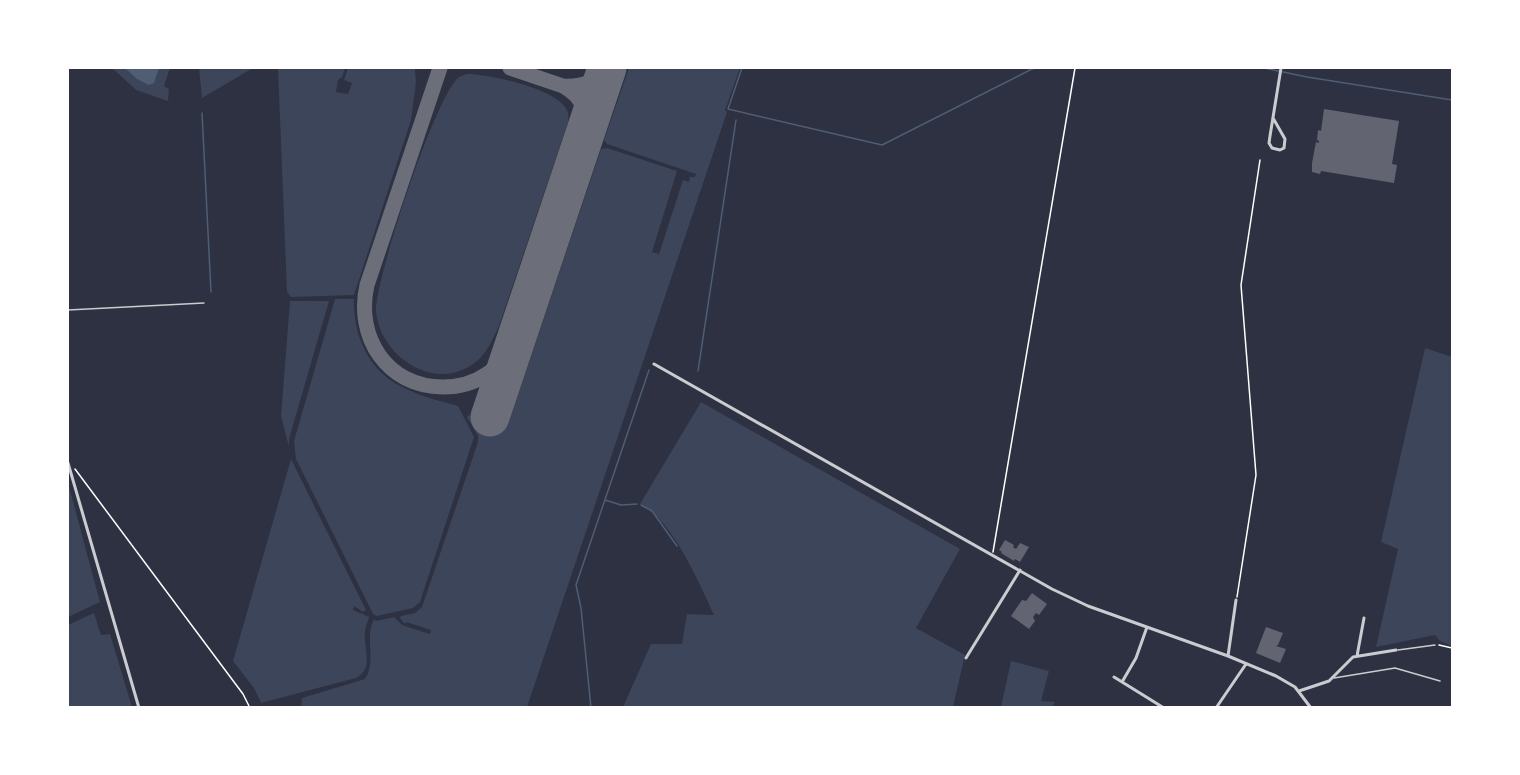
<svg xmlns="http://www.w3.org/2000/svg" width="1520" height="775" viewBox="0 0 1520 775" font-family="'Source Sans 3',sans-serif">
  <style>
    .green { fill: #3c4559 }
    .water { fill: #4f5d75 }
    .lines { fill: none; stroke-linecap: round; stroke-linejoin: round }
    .stream { stroke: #4f5d75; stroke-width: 1.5 }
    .taxiway { stroke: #6c6f7a; stroke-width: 15 }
    .runway { stroke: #6c6f7a; stroke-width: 39 }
    .building { fill: #626471 }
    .path { stroke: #fff; stroke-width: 1.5 }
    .service { stroke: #caccd0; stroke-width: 1.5 }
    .minor { stroke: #caccd0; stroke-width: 3 }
  </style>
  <rect width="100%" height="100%" fill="#2d3142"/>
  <!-- green -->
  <path class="green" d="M112,68h58l-6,18 5,3 -1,12 -32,-11z
    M199,68h54l-51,30z
    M278,68h67l-3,9 -4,3 -2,12 12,2 4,-11 -8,-3 4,-12h66l1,1 1,14 -5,37 -57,175 -63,2 -4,-5z
    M629,68h111l-15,42 2,2 -200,595h-226l1,-9 63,-19c12,-19 -1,-40 9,-60l2,2 18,-4 8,8 28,9 1,-4 -25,-8 -1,2 -5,-6 1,-2 14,-3 7,-6 56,-165v-6l-11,-19 1,-2 8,3 -1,5 23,8 2,-5 7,2 94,-279 6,-1 70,23 -25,81 7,2 24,-74 6,2 1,-5h5l1,-3 -89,-30 -3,-4z
    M467,74c21,0 95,15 101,39 1,3 0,6 0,9l-69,204c-6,13 -11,25 -22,35 -39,33 -96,-2 -101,-49 -2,-30 60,-218 83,-235 2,-1 5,-2 8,-3z
    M335,299h19c-1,37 15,73 50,89 16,8 36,13 54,18l16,31 -54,165 -7,6 -36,8 -4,-2 -77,-155 -2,-18z
    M290,301h39l-40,138v8l-8,-31z
    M1425,348l27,9v289l-12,-5 -5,-6 -59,12 22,-98 -17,-7z
    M701,402l259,147 -44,79 49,27 -12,52h-330l28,-63h31l5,-30 27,1c-15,-32 -42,-96 -74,-111z
    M291,459l75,151 -3,2 -9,-6 -1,4 16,7c-1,5 -4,10 -4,15 -2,17 10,36 -9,46l-95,25 -7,-15 -21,-27z
    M68,483l32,119 -32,15z
    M94,613l7,22 9,-1 22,73h-64v-82z
    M1011,661l38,10 -8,30 14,1 -3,5h-51z"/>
  <!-- water -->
  <path class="water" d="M125,68h34l-5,15 -5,2 -12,-6z"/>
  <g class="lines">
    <!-- stream -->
    <path class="stream" d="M742,68l-14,41 154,36 152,-77
      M1264,68l43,9 145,23
      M202,113l9,179
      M698,371l38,-251
      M605,500l16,5 16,-1
      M641,505l11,6 25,35
      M591,708l-10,-100 -5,-23 73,-215"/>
    <!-- taxiway -->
    <path class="taxiway" d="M440,68l-73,217c-12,52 20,102 76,102 15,0 31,-4 44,-13 16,-11 25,-27 32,-44
      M510,68l53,18c18,1 33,-3 42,-18
      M563,86c22,12 25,29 21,52"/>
    <!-- runway -->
    <path class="runway" d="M490,417l117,-349"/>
  </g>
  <!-- building -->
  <path class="building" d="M1324,109l75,12 -7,43 5,1 -3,18 -73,-12 -1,3 -8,-2v-9l4,-21 3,1v-2l-2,-1 1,-10 3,1z
    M1005,540l9,5 -1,2 3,2 4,-6 9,4 -9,15 -5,-3 -1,2 -13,-8 1,-1 -3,-2z
    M1032,593l15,11 -8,11 -3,-2 -3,4 2,4 -6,8 -18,-13 11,-16 4,1z
    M1266,627l17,6 -5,12 -2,1 10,3 -6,14 -24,-10z"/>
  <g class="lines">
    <!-- path -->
    <path class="path" d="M75,469l168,225 7,14
      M993,552l82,-484
      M1237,597l19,-122 -15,-190 19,-125
      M1439,645l13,3"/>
    <!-- service -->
    <path class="service" d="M68,310l136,-7
      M1398,650l37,-5
      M1334,678l61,-10 45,13"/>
    <!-- minor -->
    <path class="minor" d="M1273,118l12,21 -1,9 -4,2 -8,-2 -3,-5 1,-7 11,-68
      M654,364l398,225 36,17 140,50 48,20 19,11 16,21
      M68,463l71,245
      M1228,656l8,-56
      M1357,656l7,-38
      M966,658l54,-88
      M1114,677l50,31
      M1122,682l14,-24 11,-31
      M1299,691l30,-10 24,-24 43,-7
      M1216,708l30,-44"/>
  </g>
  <!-- border -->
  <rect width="1520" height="775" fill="none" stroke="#ffffff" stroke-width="138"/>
</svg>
